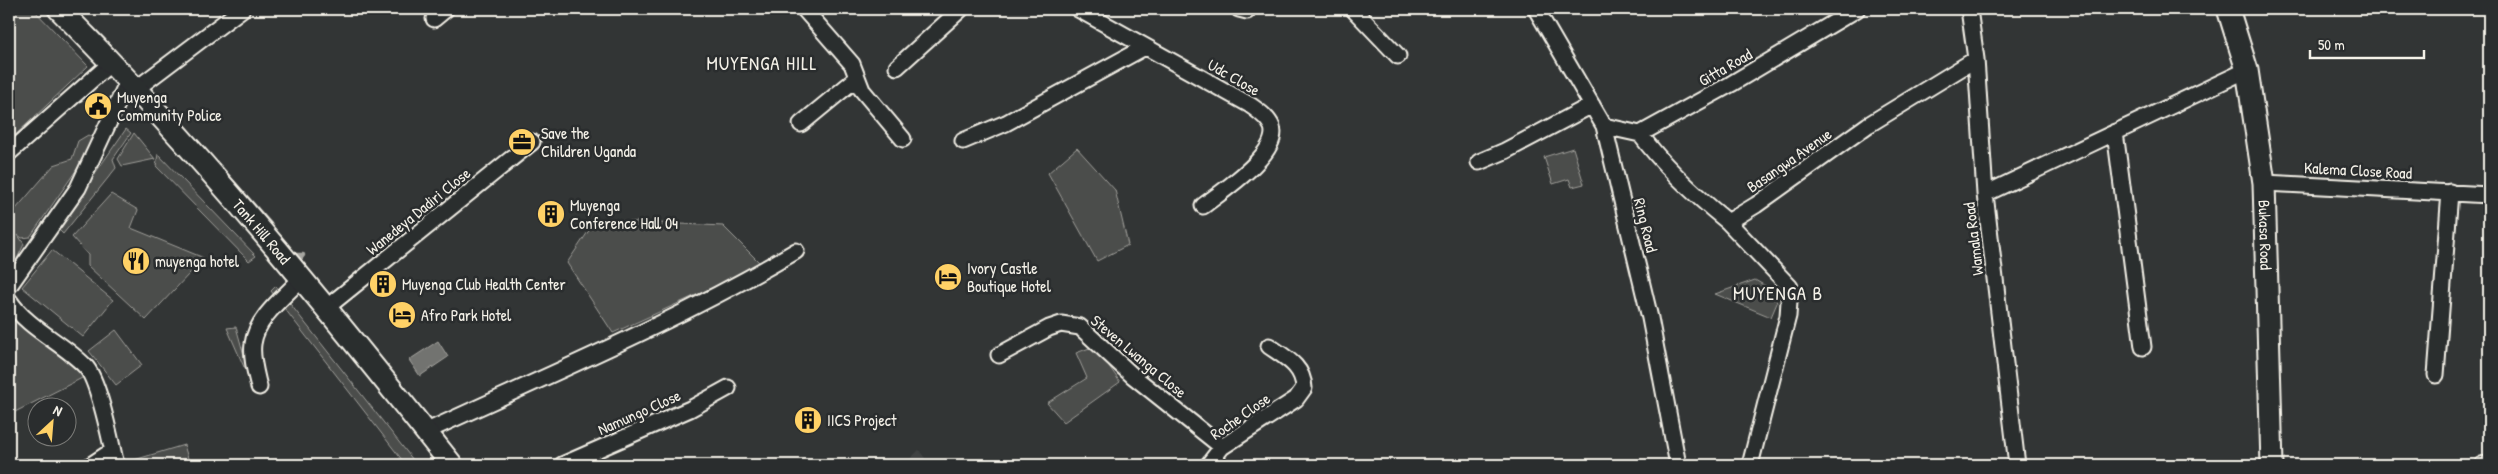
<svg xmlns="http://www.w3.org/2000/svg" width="2498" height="474" viewBox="0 0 2498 474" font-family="'Patrick Hand',sans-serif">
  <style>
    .built { fill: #404242 }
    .green { fill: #4b4d4c; stroke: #a09f9a }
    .water { fill: #727370; stroke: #a6a5a0 }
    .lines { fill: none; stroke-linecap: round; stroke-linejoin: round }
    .stream { stroke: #a6a5a0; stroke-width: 4.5 }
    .street-casing { stroke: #f4f1e8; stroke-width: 19 }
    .secondary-casing { stroke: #f4f1e8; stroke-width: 25 }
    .street { stroke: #2a2d2e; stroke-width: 15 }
    .secondary { stroke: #2a2d2e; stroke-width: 21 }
    .labels { text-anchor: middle; stroke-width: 5; stroke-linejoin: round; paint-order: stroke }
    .street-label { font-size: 16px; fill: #f4f1e8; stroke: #2a2d2e }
    .poi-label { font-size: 16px; fill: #f4f1e8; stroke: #2a2d2e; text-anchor: start }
    .quarter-label { font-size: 19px; letter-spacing: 1px; fill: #f4f1e8; stroke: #2a2d2e }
  </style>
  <rect width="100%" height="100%" fill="#323535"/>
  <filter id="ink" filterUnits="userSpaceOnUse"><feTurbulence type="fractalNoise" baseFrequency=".02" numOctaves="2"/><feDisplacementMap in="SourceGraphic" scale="10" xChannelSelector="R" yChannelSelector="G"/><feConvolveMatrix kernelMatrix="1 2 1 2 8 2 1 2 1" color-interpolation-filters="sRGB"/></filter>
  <g filter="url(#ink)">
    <!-- built -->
    <path class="built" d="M919,450l11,15h-26z"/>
    <!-- green -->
    <path class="green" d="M9,9h24l55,57 -79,75z
      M126,129l5,4 -18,26 3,9 -53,66 -6,-6z
      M134,133l21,26 -33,7 -4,-7z
      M88,135l9,5 -67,97 -8,1 -4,-3 6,9 -15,32v-53l2,2 -2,-8 45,-52 18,-6 6,-18z
      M1077,148l38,42 13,55 -31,16 -49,-88z
      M1573,148l11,36 -12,3 -3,-8 -16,5 -9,-27z
      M158,154l98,102 -7,5 -93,-95z
      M111,194l27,16 -7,18 73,30 -58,62 -58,-54v-11l-16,-18z
      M596,220l127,6 39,39 -149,68 -46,-70z
      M52,250l61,50 -30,37 -61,-50z
      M1755,280l19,11 3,12 -6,14 -56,-23z
      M276,286l141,179h-11l-135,-174z
      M9,312l77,64 -77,39z
      M236,327l11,39 -3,1 -17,-39z
      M116,330l26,35 -26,20 -27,-34z
      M1095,346l25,36 -56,40 -17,-19 40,-25 -11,-25z
      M184,445l6,20h-65l-1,-2z"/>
    <!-- water -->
    <path class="water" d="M438,341l10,16 -28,19 -11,-16z"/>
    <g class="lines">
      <!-- stream -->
      <path class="stream" d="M93,29l11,11
        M221,168l49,56
        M291,252l3,3h9l-4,5 2,2"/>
      <defs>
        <path id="street" d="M804,9l48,55 10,26 41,49
          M1078,9l172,96c8,6 18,12 22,22 9,26 -51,65 -69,79
          M1239,9l8,2
          M1353,9l45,47
          M1536,9l68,117 46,192 28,147
          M1969,9l7,50 9,135 32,271
          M434,19l12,-10
          M897,67l64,-58
          M136,89l106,-80
          M801,124l56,-46
          M1604,126l36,8 91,-50 126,-75
          M2115,132l28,215
          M1640,134c24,33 56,62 88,88l28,-17 112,-80 108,-66
          M963,141l43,-18 139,-76
          M9,153l103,-91
          M1479,162l26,-11 87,-46
          M2264,183l225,12
          M1985,194l262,-124
          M1728,222l62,65 -2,29 -38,149
          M9,286l69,-98 50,-107
          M9,300c19,29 53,42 76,66 14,13 26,78 31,99
          M326,308l206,-166
          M999,355l50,-27 12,-4 19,3 53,49 89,71
          M2436,375l14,-183
          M259,387c-3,-13 -8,-29 -6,-43 3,-26 31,-47 48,-65
          M425,432c125,-58 253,-111 371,-181
          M91,465l21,-14
          M562,465l128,-56 38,-21
          M1208,465l14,-18 74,-48 8,-11c-1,-22 -18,-30 -35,-42
          M2482,465l7,-2"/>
        <g id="secondary">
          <path id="s1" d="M59,9c140,141 270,300 393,456"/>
          <path id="s2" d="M2228,9l19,61 17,113 8,282"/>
        </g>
      </defs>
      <!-- street casing -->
      <use href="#street" class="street-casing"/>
      <!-- secondary casing -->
      <use href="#secondary" class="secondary-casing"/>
      <!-- street -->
      <use href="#street" class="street"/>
      <!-- secondary -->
      <use href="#secondary" class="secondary"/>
    </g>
  </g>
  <!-- icons -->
  <defs>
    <symbol id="civic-disc" viewBox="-11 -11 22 22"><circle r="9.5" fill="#ffd166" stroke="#2a2d2e"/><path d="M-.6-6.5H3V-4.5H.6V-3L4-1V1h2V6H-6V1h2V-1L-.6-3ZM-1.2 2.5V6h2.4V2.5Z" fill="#111"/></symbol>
    <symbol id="office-disc" viewBox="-11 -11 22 22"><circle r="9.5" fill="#ffd166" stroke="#2a2d2e"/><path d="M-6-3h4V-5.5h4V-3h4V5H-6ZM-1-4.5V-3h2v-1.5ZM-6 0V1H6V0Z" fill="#111"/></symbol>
    <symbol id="building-disc" viewBox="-11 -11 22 22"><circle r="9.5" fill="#ffd166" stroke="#2a2d2e"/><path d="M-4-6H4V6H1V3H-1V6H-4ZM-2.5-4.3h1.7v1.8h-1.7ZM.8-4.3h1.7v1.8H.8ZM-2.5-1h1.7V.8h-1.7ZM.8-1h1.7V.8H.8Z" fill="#111"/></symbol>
    <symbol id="restaurant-disc" viewBox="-11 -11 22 22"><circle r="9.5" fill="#ffd166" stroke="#2a2d2e"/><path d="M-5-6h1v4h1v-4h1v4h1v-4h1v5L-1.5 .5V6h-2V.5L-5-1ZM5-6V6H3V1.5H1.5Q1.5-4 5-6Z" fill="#111"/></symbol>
    <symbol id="hotel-disc" viewBox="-11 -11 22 22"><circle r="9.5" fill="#ffd166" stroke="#2a2d2e"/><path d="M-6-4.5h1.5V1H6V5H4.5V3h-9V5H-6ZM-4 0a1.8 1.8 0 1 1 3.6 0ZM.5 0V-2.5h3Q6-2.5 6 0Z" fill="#111"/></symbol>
  </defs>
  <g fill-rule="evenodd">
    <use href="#civic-disc" x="82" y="90" width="32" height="32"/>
    <use href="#office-disc" x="506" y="126" width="32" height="32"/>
    <use href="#building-disc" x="535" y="198" width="32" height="32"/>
    <use href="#restaurant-disc" x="120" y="245" width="32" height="32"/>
    <use href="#hotel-disc" x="932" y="261" width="32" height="32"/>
    <use href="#building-disc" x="367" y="268" width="32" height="32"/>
    <use href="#hotel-disc" x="386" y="299" width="32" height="32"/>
    <use href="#building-disc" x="792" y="404" width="32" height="32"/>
  </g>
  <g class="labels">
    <!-- street labels -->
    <g class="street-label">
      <text transform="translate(1725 67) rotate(-30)" y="6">Gitta Road</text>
      <text transform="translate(1234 77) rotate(30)" y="6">Udc Close</text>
      <text transform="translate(1789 160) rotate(-35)" y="6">Basangwa Avenue</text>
      <text transform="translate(2358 170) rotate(3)" y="6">Kalema Close Road</text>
      <text transform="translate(418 211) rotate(-39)" y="6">Wanedeya Dadiri Close</text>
      <text transform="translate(1646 225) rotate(76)" y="6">Ring Road</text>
      <text dy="6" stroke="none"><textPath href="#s1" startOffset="301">Tank Hill Road</textPath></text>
      <text dy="6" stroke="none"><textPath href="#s2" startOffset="230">Bukasa Road</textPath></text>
      <text transform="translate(1973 239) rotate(-97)" y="6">Wamala Road</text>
      <text transform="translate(1139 356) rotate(40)" y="6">Steven Lwanga Close</text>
      <text transform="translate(639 412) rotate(-24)" y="6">Namungo Close</text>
      <text transform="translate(1240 416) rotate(-35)" y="6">Roche Close</text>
    </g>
    <!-- poi labels -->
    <g class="poi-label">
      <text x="117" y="103">Muyenga<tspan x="117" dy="18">Community Police</tspan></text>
      <text x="541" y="139">Save the<tspan x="541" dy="18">Children Uganda</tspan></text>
      <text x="570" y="211">Muyenga<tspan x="570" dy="18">Conference Hall 04</tspan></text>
      <text x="155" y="267">muyenga hotel</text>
      <text x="967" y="274">Ivory Castle<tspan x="967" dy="18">Boutique Hotel</tspan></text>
      <text x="402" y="290">Muyenga Club Health Center</text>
      <text x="421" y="321">Afro Park Hotel</text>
      <text x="827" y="426">IICS Project</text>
    </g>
    <!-- quarter labels -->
    <g class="quarter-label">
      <text x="762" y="70">MUYENGA HILL</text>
      <text x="1778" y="300">MUYENGA B</text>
    </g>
  </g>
  <!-- margin -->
  <rect width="2498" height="474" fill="none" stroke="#2a2d2e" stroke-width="30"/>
  <rect x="15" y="15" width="2468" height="444" fill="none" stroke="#f4f1e8" stroke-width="2" filter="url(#ink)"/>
  <!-- north arrow -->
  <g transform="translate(52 422) rotate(26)"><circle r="24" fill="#2a2d2e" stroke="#7b7b78"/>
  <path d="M0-4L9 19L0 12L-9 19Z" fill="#ffd166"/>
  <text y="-8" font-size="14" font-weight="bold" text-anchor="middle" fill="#f4f1e8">N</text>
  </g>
  <!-- scale -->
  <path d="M2310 50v8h114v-8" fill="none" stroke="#f4f1e8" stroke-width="2.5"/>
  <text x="2318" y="50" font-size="15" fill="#f4f1e8" stroke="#2a2d2e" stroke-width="4" paint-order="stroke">50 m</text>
</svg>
